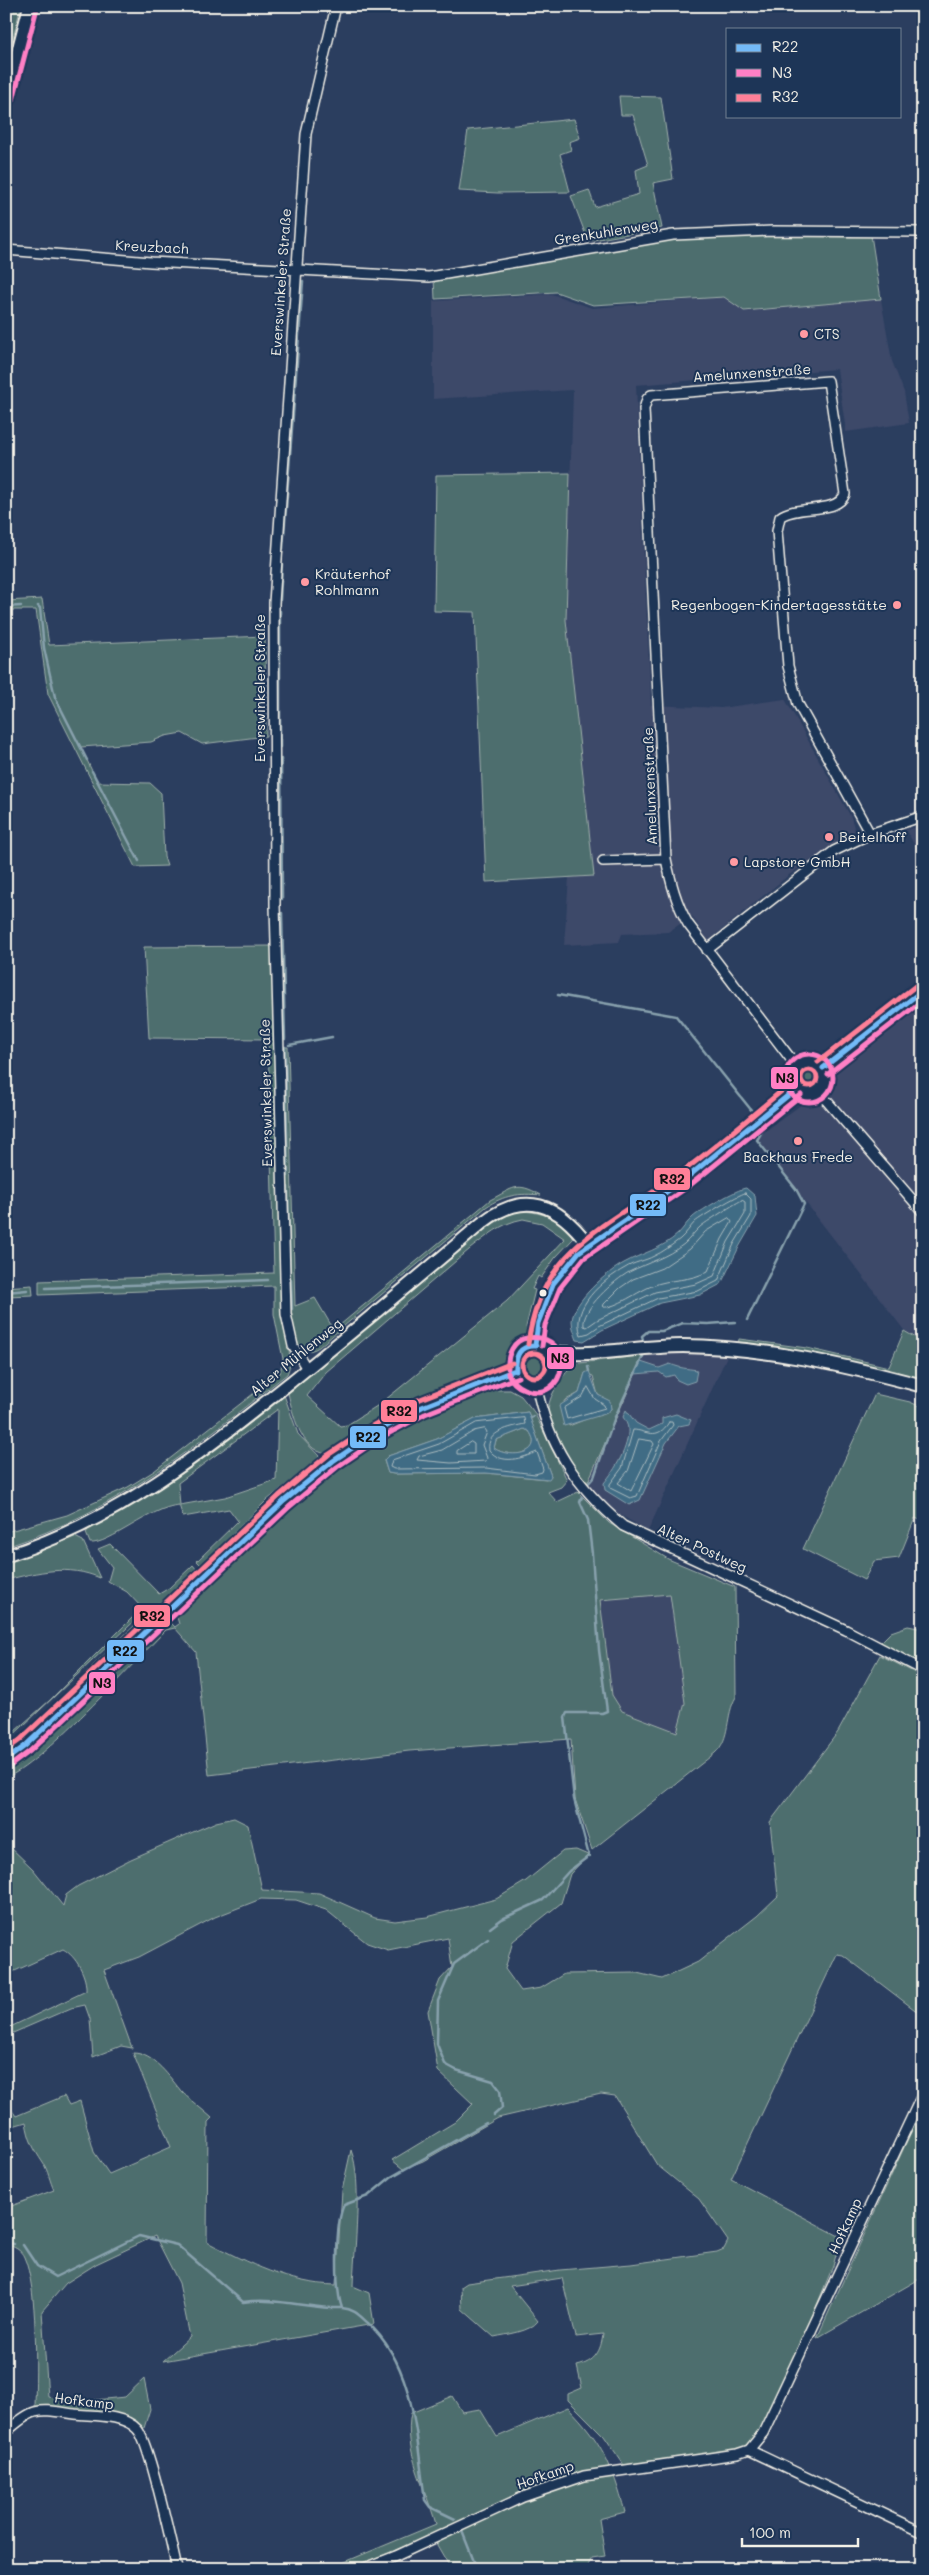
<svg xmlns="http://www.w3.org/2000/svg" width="929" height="2575" viewBox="0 0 929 2575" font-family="Mali,sans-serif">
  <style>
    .built { fill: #3c4869 }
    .green { fill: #4d6e6e; stroke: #a0b0ab; fill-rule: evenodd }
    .water { fill: #406c85; stroke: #88a1ad; fill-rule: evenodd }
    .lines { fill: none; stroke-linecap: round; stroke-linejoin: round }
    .shore { stroke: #acbcc0; stroke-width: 1 }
    .stream { stroke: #88a1ad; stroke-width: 2.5 }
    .minor-casing { stroke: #f4f1e8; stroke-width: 12 }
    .tertiary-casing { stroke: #f4f1e8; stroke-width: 15 }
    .secondary-casing { stroke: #f4f1e8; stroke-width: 16 }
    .minor { stroke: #1d3557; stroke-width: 9 }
    .tertiary { stroke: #1d3557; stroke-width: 11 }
    .secondary { stroke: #1d3557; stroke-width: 12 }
    .bus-1-casing { stroke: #1d3557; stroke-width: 9 }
    .bus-2-casing { stroke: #1d3557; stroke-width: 9 }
    .bus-3-casing { stroke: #1d3557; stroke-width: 9 }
    .bus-1 { stroke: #73baf8; stroke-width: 5 }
    .bus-2 { stroke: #ff80c5; stroke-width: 5 }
    .bus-3 { stroke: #ff8098; stroke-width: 5 }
    .poi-dot { fill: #ff9aa2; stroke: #1d3557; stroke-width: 2 }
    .bus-dot { fill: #f4f1e8; stroke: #1d3557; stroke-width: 2 }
    .labels { text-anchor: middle; stroke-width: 4; stroke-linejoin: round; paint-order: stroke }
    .street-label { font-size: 14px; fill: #f4f1e8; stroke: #1d3557 }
    .poi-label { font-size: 14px; fill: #f4f1e8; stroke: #1d3557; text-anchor: start }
    .line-badge { stroke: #1d3557; stroke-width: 2 }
    .pale-badge-label { font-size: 14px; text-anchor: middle; font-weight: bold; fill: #111 }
  </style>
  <rect width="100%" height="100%" fill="#2b3e5f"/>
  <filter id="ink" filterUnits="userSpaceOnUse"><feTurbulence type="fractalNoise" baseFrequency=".02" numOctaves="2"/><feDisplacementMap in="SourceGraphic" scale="10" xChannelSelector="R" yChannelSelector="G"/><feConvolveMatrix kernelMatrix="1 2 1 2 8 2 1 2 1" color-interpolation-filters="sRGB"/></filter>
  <g filter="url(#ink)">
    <!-- built -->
    <path class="built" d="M552,294l40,14 132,-11 20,14 137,-12 11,62 12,31 5,31 -63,9 -9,-63 -201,16 15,320 70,3 64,-9 66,118 4,14 -66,44 -81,66 -16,-25 -24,16 -46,2 -3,8 -55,3 5,-68 24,-1 -27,-256 7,-230 -140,9v-98z
      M923,825v35l-17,-30z
      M923,1004v338l-16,-8 -151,-196 46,-34 18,-1 12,-8 4,-24z
      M677,1353l50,3 -79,175 -31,-18 -31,-27 58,-131z
      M670,1594l15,109 -8,29 -55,-21 -10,-16 -12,-96z"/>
    <!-- green -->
    <path class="green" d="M9,6h12l-15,60v-50z
      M619,96l42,1 12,82 -20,4 9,45 -74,13 -17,-45 18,-6 6,17 44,-13 -3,-24 12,-5 -15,-50h-12z
      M574,119l6,19 -11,4 2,8 -11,4 10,38 -72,1 -39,-2 9,-61z
      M769,235h102l10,64 -137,12 -20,-14 -131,8 -37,-13 -121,7 -1,-21 238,-38z
      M570,473l-4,147 28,256 -108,6 -11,-270 -41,-1 2,-136z
      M42,599l7,46 216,-9 1,100 -64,8 -20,-11 -17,3 -14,6 -70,5 16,35 53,1 11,10 3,64 3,9 -32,1 -87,-173 -12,-84h-30v-9z
      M273,946l9,372c2,18 13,40 5,56 -90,71 -170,137 -281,173v-15l61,-17 61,-28 26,-16 126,-98 3,-14 -9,-45v-28l-235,9v-14l235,-8 -6,-234 -119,-1 -5,-91z
      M283,1047h5l7,259 20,-8 19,32 156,-130c24,-12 26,-19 51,-5 -22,-2 -37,0 -55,12l-167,140c-23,15 -27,-21 -30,-36z
      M799 1078a11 11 0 1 1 22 0a11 11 0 1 1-22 0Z
      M518,1211c20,0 47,7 55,28l-18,19 -14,20 -3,-2 -6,13 3,1 -9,37 2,8c-5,11 -14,17 -19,28l-96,42 -8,3 -5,-1 -73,47c-27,-4 -34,-40 -39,-61l5,-8 193,-158 21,-14zM523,1219l19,4 23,16 -58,62 -127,103 -33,21 -7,1 -33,-30 19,-24 144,-123c17,-13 31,-26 53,-30z
      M32,1285l1,10 -27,1v-9z
      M904,1331l19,11v40l-185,-37 1,-6 68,9 82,19z
      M518 1365a16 16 0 1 1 32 0a16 16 0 1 1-32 0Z
      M644,1355l-58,131c-9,-15 -41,-61 -38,-77 2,-17 15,-31 24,-45zM585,1373l8,3 5,19 11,6 2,8 -42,17 -5,-25 15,-8z
      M488,1390h22l11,6 13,16 33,68 -6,7 -13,5 9,10 21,-10 31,31 59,36 67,28 1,110c-11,18 -5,42 -21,56l-123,97 -17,-51 -4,-60 -162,12 -200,24 -13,-123 -21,-24 -9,2c-28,28 -130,140 -160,147v-6l161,-152 8,8 4,-3 -3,-10 72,-70 74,-64 83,-53 57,-27zM528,1412l23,64 -5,3 -60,-6 -92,1 -6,-1 -4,-12 4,-5 49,-17 38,-20zM670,1594l15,109 -8,29 -55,-21 -10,-16 -12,-95z
      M875,1394l35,8 13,6v113l-8,-3 -16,40 -25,3 -10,19 -61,-31z
      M284,1395l14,39 22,23 -54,44 -65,64 -4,-4 41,-40 -9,-12 -46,8 -4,-12c-28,2 -70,40 -89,38l-4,-10 3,-5c71,-37 131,-85 195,-133zM278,1409l-2,71 -51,17 -45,8 -2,-22z
      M524,1429l5,2c17,24 -21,28 -35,17l2,-8z
      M75,1537l8,4 17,37c-32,-14 -62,-6 -94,2v-17z
      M110,1544l49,50 10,-6 24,-23 4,5 -30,28 -23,14 -138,130v-3l43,-38 93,-93 -15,-16 -19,-11 4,-14 -14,-18z
      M166,1602l-11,15 -130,123 -19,13v-7l12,-8 122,-118z
      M908,1626l15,3v38l-46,-21 14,-14z
      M880,1655l43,22v339l-80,-61 -6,-1 -106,225 110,58 -8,29 -28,68 -50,105 -7,6 -13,5 -111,15 -20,-29 -36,-36v-6l14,-6 -5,-22c18,-4 24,-15 26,-32l-27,3 -14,-59 -52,8 28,35c-8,11 -30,13 -44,16l-32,-28 -1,-22 6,-4 93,-13 71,-6 86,-12 7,-3 4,-8 -29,-42 -42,-34 -42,-69 -14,-2 -103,24 -75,43 -20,8 -11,-9 63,-38 18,-18 -35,-33 -10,-60 12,-31 12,-13 -4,-29 -60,12 -21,-7 -41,-33 -30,-10 -35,-1 -46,18 -76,40 -35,13 28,78 -11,-2 -28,11 -3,-38 -5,-14 -14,3 -65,28v-7l80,-38c1,-15 -10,-35 -23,-42l-57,26v-132l27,26 30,37 3,-11 12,-9 53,-27 85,-37 18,-4 14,7 14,65 57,3 56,25 20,3 32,-4 69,-18 30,-18 37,-30 13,-1 12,5 -18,19 -9,29 -48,38 -8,28 16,22 20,-3 23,-14 73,-1 25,6 36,-17 59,-46 21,-20 -8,-74 68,-90z
      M133,2053c21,0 37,25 49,39 9,9 20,17 30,26l-4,4 -1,120c41,21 82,42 129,43l6,-94 9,-41c12,31 3,101 2,136l16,7 5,31 -211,37 27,-24 -11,-54 -24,-47 -59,28 -30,19 -24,28 6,86 37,4 40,-4 19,-18 6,30 -6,19 -21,-13 -88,-9c1,-36 3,-118 -11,-149 -3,-7 -10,-11 -18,-12v-37l48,-18c-4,-8 -6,-20 -11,-27 -10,-15 -14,-23 -17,-41l-13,4 -7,-10v-14l10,14 48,-20 5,9 11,-4 14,51 15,22 62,-27z
      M923,2106v171l-106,61z
      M452,2396l10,16 18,-3 17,28 71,-30c35,36 44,58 57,105l-26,7 6,37 -13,2 -6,11h-135l-14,-24 -1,-11 -88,35h-20l108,-45c-10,-35 -33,-73 -25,-111z"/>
    <!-- water -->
    <path class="water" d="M746,1188l9,8 2,20 -18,31 -18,37 -21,11 -40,8 -58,27 -18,11 -7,-1c-2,-6 -5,-12 -5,-19 1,-20 35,-49 52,-58 18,-10 38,-14 54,-29 5,-5 9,-12 15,-17 8,-7 44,-28 53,-29z
      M641,1362l18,6 11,-4c13,5 15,4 27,6l-2,11 -9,3 -9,-4 -3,-5 -8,2 -7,-5 -24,2z
      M589,1371l9,24 12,6 1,8 -6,5 -41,12 -5,-20 20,-13 6,-20z
      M626,1410l10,13 13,7 13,-6v-6l14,-4 15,6 -2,4 -10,2 -13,17 -26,57 -11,5 -24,-15 -1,-7c11,-13 25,-36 24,-54 0,-4 -3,-9 -5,-12z
      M528,1412l23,64 -2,3 -63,-6 -92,1 -6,-1 -4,-13 4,-4 49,-17 38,-20zM524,1429l5,2c17,24 -21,28 -35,17l2,-8z"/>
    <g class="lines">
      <!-- shore -->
      <path class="shore" d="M745,1193l6,6v17l-17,28 -16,37 -20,10 -40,7 -59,28 -10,7 -8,2c-11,-28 22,-55 44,-67 9,-6 20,-7 29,-12 9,-4 18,-11 26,-17 6,-5 10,-12 15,-17 6,-5 44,-28 50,-29z
        M742,1200l3,2v12l-17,28 -14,34 -18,8 -41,8 -58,28 -10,7 -3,-1c-3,-17 31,-46 45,-54 20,-10 37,-14 55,-28 6,-5 10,-12 16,-17 3,-3 39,-26 42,-27z
        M729,1218l3,4 -10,17 -14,32c-17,11 -38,7 -56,15 -12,4 -37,23 -49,21l1,-3 16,-16 13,-9 29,-11 28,-19 15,-17z
        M588,1387l7,12 9,6 1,3 -38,11 -3,-11 18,-11z
        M524,1418l1,6c-14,3 -39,7 -36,26 13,16 33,8 48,2l6,17 -1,3 -7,2 -49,-6 -92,1 -4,-2 2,-7 47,-16 37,-21z
        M669,1422h3l1,3 -12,16 -24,55 -7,2 -20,-10v-4l12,-16 11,-38c13,0 24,12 36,-8z
        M485,1429l2,3 -5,13 5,13 -1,3 -35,2 -34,-3 2,-4 23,-6 32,-19z
        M639,1439l13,2 2,3 -23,47 -13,-8 10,-12z
        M471,1442l3,2v10h-17v-3z"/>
      <!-- stream -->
      <path class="stream" d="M283,549l20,-268
        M280,600l2,-36
        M38,606l2,2 4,40 11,49 32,63
        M6,607l15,-1
        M280,611v136
        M281,759l1,140
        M92,771l47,90
        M282,913l3,126
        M558,995l118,21 76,95
        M289,1045l43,-8
        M285,1047l3,129
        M288,1187l2,93
        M291,1280l1,29
        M46,1288l222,-8
        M6,1292l21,-2
        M747,1320l57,-116 -8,-15 -39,-49 7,-12
        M643,1340l-1,-4 6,-5h14l21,-8 25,1 27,-2
        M588,1367l1,4
        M531,1418l2,-1
        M587,1485l7,-8 21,-60 29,-63
        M490,1928l12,-9 41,-19 26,-29 20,-15 -15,-57 -9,-82 2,-4h35l5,-2 -8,-61 -7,-96 -4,-34 -8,-18 2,-5
        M488,1939l-34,25 -16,37 -1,43 8,20 11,6 37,11 7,9 2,18 -8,7
        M6,2243l8,1
        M23,2245l14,21 18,11 84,-41 38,9 66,57c35,-5 65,7 99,6
        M455,2519l-25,-12 -5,-7c-9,-61 -9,-133 -57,-177 -9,-8 -14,-14 -26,-15 -7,-18 -7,-86 2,-103l24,-9 23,-19 95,-54
        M462,2531l15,38"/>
      <defs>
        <path id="minor" d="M6,250l145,12 278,15 244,-42 99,-4 151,1
          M603,861l63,-2
          M707,950l127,-99 36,-17 53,-18
          M797,1067l-109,-143c-12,-21 -17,-41 -22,-65l-22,-450 3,-10 4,-4 177,-14 17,113c-8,21 -48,10 -65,23l-3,14 11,135 10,38 72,130
          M819,1092l104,120
          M307,1369l-14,-23 -7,-32 -11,-409 -1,-302 32,-469 30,-128
          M536,1384c12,62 40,102 87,142l223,104 77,40
          M6,2432c29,-26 32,-23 69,-18 19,2 48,0 62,15 12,11 35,118 40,140
          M749,2450l174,83
          M363,2569l33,-13 127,-59 61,-21 153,-22 12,-4 14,-17 160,-340"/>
        <path id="tertiary" d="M792 1078a17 17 0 1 1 34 0a17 17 0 1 1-34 0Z
          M823,1068l100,-78
          M535,1345l3,-22 15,-39 26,-32 105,-72 112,-91
          M6,1556c111,-35 197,-104 286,-175 64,-52 128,-105 190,-158 43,-34 76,-19 106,21"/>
        <path id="secondary" d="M6,98l24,-92
          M514 1365a20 20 0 1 1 40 0a20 20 0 1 1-40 0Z
          M550,1352c44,5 88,-6 133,-6 82,1 161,19 240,40
          M6,1760l19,-14 259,-245 49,-40 43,-29 46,-25 93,-37"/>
      </defs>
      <!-- minor casing -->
      <use href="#minor" class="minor-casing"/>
      <!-- tertiary casing -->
      <use href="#tertiary" class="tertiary-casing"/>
      <!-- secondary casing -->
      <use href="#secondary" class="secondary-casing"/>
      <!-- minor -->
      <use href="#minor" class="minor"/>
      <!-- tertiary -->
      <use href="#tertiary" class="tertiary"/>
      <!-- secondary -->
      <use href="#secondary" class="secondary"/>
      <defs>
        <path id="bus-1" d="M823,1068l100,-78
          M535,1345l3,-22 15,-39 26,-32 105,-72 112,-91
          M516,1371c-1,-15 3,-26 20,-25
          M6,1760l19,-14 259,-245 49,-40 43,-29 46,-25 93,-37"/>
        <path id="bus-2" d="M13,100l24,-92
          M785 1078a24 24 0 1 1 48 0a24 24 0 1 1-48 0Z
          M828,1074l95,-74
          M542,1346l3,-21 15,-37 24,-30 105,-72 112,-91
          M508,1368c-1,-13 5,-28 19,-30 52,-7 40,69 -3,51 -8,-3 -13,-8 -16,-16
          M10,1766l20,-15 259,-244 48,-40 43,-29 45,-24 93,-37"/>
        <path id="bus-3" d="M818,1062l100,-78
          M801 1078a8 8 0 1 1 16 0a8 8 0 1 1-16 0Z
          M528,1344c13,-97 79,-118 150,-169 39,-29 76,-61 113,-92
          M522 1365a12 12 0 1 1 24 0a12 12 0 1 1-24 0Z
          M6,1750l14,-10 259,-244 49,-41 44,-29 46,-26 94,-37"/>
      </defs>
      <!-- bus-1 casing -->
      <use href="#bus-1" class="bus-1-casing"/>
      <!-- bus-2 casing -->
      <use href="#bus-2" class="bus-2-casing"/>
      <!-- bus-3 casing -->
      <use href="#bus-3" class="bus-3-casing"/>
      <!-- bus-1 -->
      <use href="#bus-1" class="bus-1"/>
      <!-- bus-2 -->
      <use href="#bus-2" class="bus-2"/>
      <!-- bus-3 -->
      <use href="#bus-3" class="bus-3"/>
    </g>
  </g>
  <!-- markers -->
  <g class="poi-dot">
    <circle cx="804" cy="334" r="5"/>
    <circle cx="305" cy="582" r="5"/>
    <circle cx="897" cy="605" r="5"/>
    <circle cx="829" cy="837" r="5"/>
    <circle cx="734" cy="862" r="5"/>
    <circle cx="798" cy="1141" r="5"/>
  </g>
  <circle class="bus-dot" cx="543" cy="1293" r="4.5"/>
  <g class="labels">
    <!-- street labels -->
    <g class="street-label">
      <text transform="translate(606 232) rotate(-9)" y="5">Grenkuhlenweg</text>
      <text transform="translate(152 247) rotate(3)" y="5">Kreuzbach</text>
      <text transform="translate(281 282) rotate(-86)" y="5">Everswinkeler Straße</text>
      <text transform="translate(752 373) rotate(-4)" y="5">Amelunxenstraße</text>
      <text transform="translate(260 688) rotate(-90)" y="5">Everswinkeler Straße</text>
      <text transform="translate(650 786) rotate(-92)" y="5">Amelunxenstraße</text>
      <text transform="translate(266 1093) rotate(-91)" y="5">Everswinkeler Straße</text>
      <text transform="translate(296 1357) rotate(-39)" y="5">Alter Mühlenweg</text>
      <text transform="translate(702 1548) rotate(25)" y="5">Alter Postweg</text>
      <text transform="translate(845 2226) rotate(-65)" y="5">Hofkamp</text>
      <text transform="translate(84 2401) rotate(7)" y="5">Hofkamp</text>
      <text transform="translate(545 2475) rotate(-19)" y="5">Hofkamp</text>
    </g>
    <!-- poi labels -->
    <g class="poi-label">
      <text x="814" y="339">CTS</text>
      <text x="315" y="579">Kräuterhof<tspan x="315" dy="16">Rohlmann</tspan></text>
      <text x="887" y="610" text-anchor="end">Regenbogen-Kindertagesstätte</text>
      <text x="839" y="842">Beitelhoff</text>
      <text x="744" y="867">Lapstore GmbH</text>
      <text x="798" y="1162" text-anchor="middle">Backhaus Frede</text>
    </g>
  </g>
  <g class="line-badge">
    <rect x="770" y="1066" width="29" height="24" rx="5" fill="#ff80c5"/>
    <rect x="653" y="1167" width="38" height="24" rx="5" fill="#ff8098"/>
    <rect x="629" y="1193" width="38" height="24" rx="5" fill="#73baf8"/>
    <rect x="546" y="1346" width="29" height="24" rx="5" fill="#ff80c5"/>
    <rect x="380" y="1399" width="38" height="24" rx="5" fill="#ff8098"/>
    <rect x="349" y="1425" width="38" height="24" rx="5" fill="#73baf8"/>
    <rect x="133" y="1604" width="38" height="24" rx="5" fill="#ff8098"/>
    <rect x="106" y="1639" width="39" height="24" rx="5" fill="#73baf8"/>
    <rect x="88" y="1671" width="28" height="24" rx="5" fill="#ff80c5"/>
  </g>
  <g class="pale-badge-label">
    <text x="785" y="1083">N3</text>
    <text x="672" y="1184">R32</text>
    <text x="648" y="1210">R22</text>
    <text x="560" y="1363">N3</text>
    <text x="399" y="1416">R32</text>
    <text x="368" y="1442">R22</text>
    <text x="152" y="1621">R32</text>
    <text x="125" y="1656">R22</text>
    <text x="102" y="1688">N3</text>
  </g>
  <!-- margin -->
  <rect width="929" height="2575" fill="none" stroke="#1d3557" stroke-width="25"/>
  <rect x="12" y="12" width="904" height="2550" fill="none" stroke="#f4f1e8" stroke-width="2" filter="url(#ink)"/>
  <!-- legend -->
  <rect x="726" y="28" width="175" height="90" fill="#1d3557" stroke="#738091"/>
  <rect x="736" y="44" width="25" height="8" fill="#73baf8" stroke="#738091"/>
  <text x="772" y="52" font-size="15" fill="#f4f1e8">R22</text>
  <rect x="736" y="69" width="25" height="8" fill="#ff80c5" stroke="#738091"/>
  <text x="772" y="78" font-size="15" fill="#f4f1e8">N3</text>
  <rect x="736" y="94" width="25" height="8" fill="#ff8098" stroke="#738091"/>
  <text x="772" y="102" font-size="15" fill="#f4f1e8">R32</text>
  <!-- scale -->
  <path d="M742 2538v8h116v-8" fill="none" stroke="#f4f1e8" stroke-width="2.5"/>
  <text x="749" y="2538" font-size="15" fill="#f4f1e8" stroke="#1d3557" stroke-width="4" paint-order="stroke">100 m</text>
</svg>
